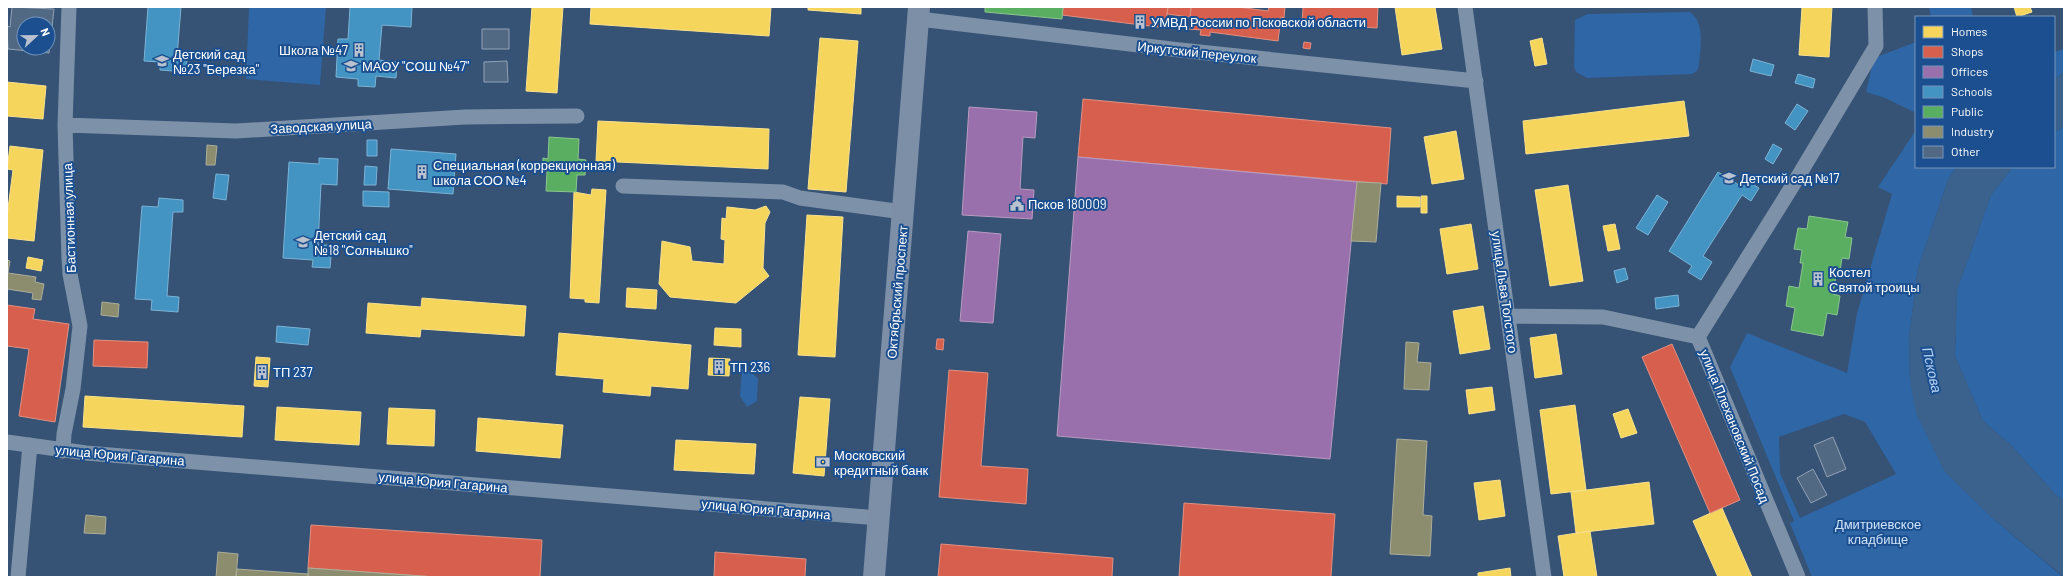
<svg xmlns="http://www.w3.org/2000/svg" width="2071" height="584" viewBox="0 0 2071 584" font-family="Barlow,sans-serif">
  <style>
    .green { fill: #2f66a5; fill-rule: evenodd }
    .water { fill: #3b618d }
    .homes { fill: #f6d55c; stroke: #f9e28d }
    .shops { fill: #d6604d; stroke: #e29082 }
    .offices { fill: #9970ab; stroke: #b89bc4 }
    .schools { fill: #4393c3; stroke: #7bb3d5 }
    .public { fill: #5aae61; stroke: #8cc690 }
    .industry { fill: #8c8c6e; stroke: #aeae9a }
    .building { fill: #526984; stroke: #92a2b6; fill-rule: evenodd }
    .lines { fill: none; stroke-linecap: round; stroke-linejoin: round }
    .street { stroke: #7d92a8; stroke-width: 15 }
    .primary { stroke: #7d8ea7; stroke-width: 22 }
    .labels { text-anchor: middle; stroke-width: 4; stroke-linejoin: round; paint-order: stroke }
    .poi-label { font-size: 13px; fill: #fff; stroke: #1b4f8f; text-anchor: start }
    .street-label { font-size: 13px; fill: #fff; stroke: #1b4f8f }
    .park-label { font-size: 13px; fill: #cfe3fa; stroke: #1b4f8f }
    .water-label { font-size: 14px; font-style: italic; fill: #b5d3f5; stroke: #1b4f8f }
  </style>
  <rect width="100%" height="100%" fill="#365274"/>
  <!-- green -->
  <path class="green" d="M249,7h77l-6,78 -74,-6z
    M1929,7h42l2,10h-42z
    M1690,12c16,11 10,37 9,54l-2,5 -5,3 -105,4 -11,-6 -2,-6 1,-46 12,-6z
    M1916,42v71l-31,-15 -19,-6 8,-34z
    M2064,49v23l-10,8v-28z
    M2064,126v375l-9,-7 -44,-49 -28,-24 -28,-65 2,-66 34,-95 22,-28h41v-34z
    M1916,130v37h40l-8,13 -30,88 -9,70 1,42 80,136 73,61h-251l-22,-54 4,-2 -64,-154 17,-34 100,40 10,-60 35,-119 -14,-7zM1844,414l21,8 31,52 -96,44 -20,-45 -1,-36z
    M742,369l6,1 10,8 -1,23 -10,6 -7,-11z"/>
  <!-- water -->
  <path class="water" d="M2064,72v54l-10,7v-53z
    M1956,167h57l-22,28 -34,95 -2,66 28,65 28,24 44,49 9,7v76l-74,-61 -46,-45 -28,-58 -6,-33 -1,-42 9,-70 30,-88z"/>
  <!-- homes -->
  <path class="homes" d="M532,7h31l-6,86 -31,-2z
    M591,7h180l-2,29 -179,-12z
    M808,7h53v7l-53,-4z
    M1395,7h40l7,42 -40,6z
    M1802,7h30l-3,50 -30,-2z
    M2014,7h16l2,5 -15,5z
    M820,38l38,3 -12,151 -38,-3z
    M1542,38l5,26 -12,2 -5,-25z
    M7,82l39,4 -3,33 -36,-3z
    M1684,101l5,35 -163,18 -3,-33z
    M598,121l171,8 -1,40 -172,-8z
    M1456,131l8,48 -32,5 -8,-47z
    M10,146l33,4 -9,91 -27,-3v-22l6,-46 -6,-1z
    M1568,185l15,96 -33,5 -15,-96z
    M592,189l14,1 -7,113 -14,-1v-3l-15,-1 4,-106 17,3z
    M1397,196l23,1v10h-23z
    M1421,196h6v17h-6z
    M766,206l4,6 -5,11 -2,45 6,8 -33,27 -66,-6 -11,-13 3,-43 28,6 2,14 32,3 1,-24 -4,-1 1,-21 4,1 1,-12 28,3z
    M807,215l36,2 -8,140 -37,-2z
    M1471,224l7,45 -31,5 -7,-45z
    M1615,224l5,25 -12,2 -5,-25z
    M28,257l15,3 -2,11 -15,-3z
    M627,288l30,2 -1,19 -30,-2z
    M422,298l104,8 -2,30 -103,-7 -1,8 -54,-4 2,-30 53,4z
    M1483,306l7,43 -30,5 -7,-43z
    M715,328l26,1v18l-27,-2z
    M559,333l132,12 -3,44 -37,-3 -1,10 -47,-4 1,-13 -48,-4z
    M1556,334l6,40 -27,4 -5,-40z
    M256,357l14,1 -2,29 -14,-1z
    M709,358l21,1 -1,17 -21,-1z
    M1492,387l3,23 -26,4 -3,-24z
    M85,396l159,10 -2,31 -159,-10z
    M800,397l30,2 -6,77 -31,-3z
    M1575,405l11,85 -35,4 -11,-84z
    M277,407l84,5 -2,33 -84,-5z
    M389,408l46,2 -1,36 -47,-2z
    M1628,409l9,24 -16,5 -8,-24z
    M478,418l85,7 -3,33 -84,-7z
    M676,440l80,4 -2,30 -80,-4z
    M1500,480l5,36 -26,4 -5,-37z
    M1649,482l5,42 -78,9 -5,-41z
    M1722,508l30,69h-34l-25,-56z
    M1590,531l7,46h-33l-6,-41z
    M1510,568l1,9h-33v-4z"/>
  <!-- shops -->
  <path class="shops" d="M1063,7h105l-3,21 -103,-13z
    M1168,7h23l-1,10 -23,-3z
    M1191,7h47l30,4 1,-4h16l-1,11 -3,-1 -3,24 -68,-9v4l-10,-1 1,-5 -12,-1z
    M1303,7h75l-1,21 -75,-5z
    M1304,42l7,1 -1,6 -7,-1z
    M1083,99l308,29 -4,56 -309,-27z
    M7,305l28,4 -2,10 36,5 -14,98 -36,-6 10,-67 -22,-3z
    M937,339h7l-1,11 -7,-1z
    M94,340l54,2 -1,26 -54,-2z
    M1672,344l68,156 -30,13 -68,-156z
    M949,370l39,3 -7,93 47,3 -2,35 -87,-7z
    M1184,503l151,11 -4,63h-152z
    M311,525l231,15 -2,37h-104l-128,-9z
    M941,544l172,14 -1,19h-174z
    M715,552l91,7 -1,18h-91z"/>
  <!-- offices -->
  <path class="offices" d="M969,107l68,5 -2,26 -12,-1 -3,52 14,1 -2,29 -70,-4z
    M1078,157l279,25 -27,277 -273,-23z
    M968,231l33,3 -8,89 -33,-2z"/>
  <!-- schools -->
  <path class="schools" d="M148,7h33l-4,50 10,1 -1,14 -26,-2v-8l-16,-1z
    M350,7h62l-1,20 -29,-2 -3,35 18,2 -1,16 -20,-2 -1,11 -17,-1v-7l-22,-2 2,-38h10z
    M1753,59l21,6 -3,11 -21,-5z
    M1798,74l17,5 -2,9 -18,-5z
    M1797,104l11,7 -13,19 -10,-7z
    M367,140h10v16h-10z
    M1773,144l9,5 -9,15 -8,-5z
    M391,149l65,5 -3,40 -65,-5z
    M319,158l19,1 -1,26 -16,-1 -3,61h14l-2,23 -18,-1 1,-7 -30,-2 6,-96 30,2z
    M365,166l12,1 -1,18h-12z
    M1718,172l24,15 4,-7 13,8 -8,13 -9,-6 -39,61 9,6 -11,18 -13,-8 4,-6 -23,-15z
    M216,174l13,1 -3,25 -13,-2z
    M363,191l26,1v15l-26,-1z
    M1657,195l11,7 -20,33 -12,-7z
    M159,198l24,2v12h-10l-6,84 12,1 -1,15 -27,-2 1,-10 -17,-1 7,-93 16,1z
    M1625,268l3,11 -11,4 -3,-12z
    M1678,295l1,11 -23,3 -1,-11z
    M277,326l33,3 -2,16 -32,-3z"/>
  <!-- public -->
  <path class="public" d="M985,7h78l-1,12 -77,-7z
    M549,137l30,2 -1,20 8,1 -1,15h-8l-1,17 -30,-1 1,-20h-5l1,-13 5,1z
    M1809,216l39,6 -3,15 7,1 -3,21 -7,-1 -2,13 -3,-1 -4,24 7,2 -3,19 -10,-2 -4,23 -32,-6 4,-22 -9,-2 3,-20 10,2 4,-25h-3l2,-13 -8,-1 4,-21 9,1z"/>
  <!-- industry -->
  <path class="industry" d="M207,145l10,1 -2,19h-9z
    M1357,182l24,1 -5,59 -25,-1z
    M7,260l3,1 -2,12 28,4 -1,5 9,2 -3,16 -9,-1 1,-6 -26,-4z
    M102,302l17,2 -1,13 -17,-2z
    M1406,342l13,1 -2,19 14,1 -2,27 -25,-1z
    M1397,439l30,2 -4,74 9,1 -2,40 -40,-2z
    M86,515l20,2 -1,17 -21,-1z
    M218,552l20,2 -2,23h-20z
    M308,568l128,9h-128z
    M237,569l71,5v3h-72z"/>
  <!-- building -->
  <path class="building" d="M12,7l42,2 -5,44 -41,-4 -1,-23 3,1zM24,24h24v24h-24z
    M482,29h27v20h-27z
    M507,61l1,21h-24v-20z
    M1833,437l13,32 -19,8 -13,-32z
    M1813,469l14,26 -16,8 -14,-25z"/>
  <g class="lines">
    <!-- street -->
    <path class="street" d="M1465,7l79,570
      M919,19l261,31 296,31
      M65,125l171,6 229,-14 112,-1
      M623,186l160,6 17,6 103,14
      M1508,316l95,1 95,20
      M1698,337l95,-152 83,-139 -1,-39
      M1698,337l100,240
      M7,442l79,11 793,65
      M63,451l1,-17 9,-45 7,-63 -10,-52 -1,-15 -4,-134 4,-118
      M18,577l12,-132"/>
    <!-- primary -->
    <path class="primary" d="M874,577l45,-570"/>
  </g>
  <!-- icons -->
  <defs>
    <symbol id="building-bare" viewBox="-9 -9 18 18"><path d="M-4-6H4V6H1V3H-1V6H-4ZM-2.5-4.3h1.7v1.8h-1.7ZM.8-4.3h1.7v1.8H.8ZM-2.5-1h1.7V.8h-1.7ZM.8-1h1.7V.8H.8Z" fill="#b9c2ce" stroke="#1b4f8f" stroke-width="2.5" paint-order="stroke"/></symbol>
    <symbol id="school-bare" viewBox="-9 -9 18 18"><path d="M0-5L7-2L0 1L-7-2ZM-4 1L0 2.5L4 1V4Q0 6-4 4Z" fill="#b9c2ce" stroke="#1b4f8f" stroke-width="2.5" paint-order="stroke"/></symbol>
    <symbol id="civic-bare" viewBox="-9 -9 18 18"><path d="M-.6-6.5H3V-4.5H.6V-3L4-1V1h2V6H-6V1h2V-1L-.6-3ZM-1.2 2.5V6h2.4V2.5Z" fill="#b9c2ce" stroke="#1b4f8f" stroke-width="2.5" paint-order="stroke"/></symbol>
    <symbol id="bank-bare" viewBox="-9 -9 18 18"><path d="M-6-4H6V4H-6ZM0-2.3a2.3 2.3 0 1 0 0 4.6a2.3 2.3 0 1 0 0-4.6Z" fill="#b9c2ce" stroke="#1b4f8f" stroke-width="2.5" paint-order="stroke"/></symbol>
  </defs>
  <g fill-rule="evenodd">
    <use href="#building-bare" x="1130" y="12" width="20" height="20"/>
    <use href="#building-bare" x="349" y="40" width="20" height="20"/>
    <use href="#school-bare" x="152" y="51" width="20" height="20"/>
    <use href="#school-bare" x="341" y="56" width="20" height="20"/>
    <use href="#building-bare" x="412" y="162" width="20" height="20"/>
    <use href="#school-bare" x="1719" y="168" width="20" height="20"/>
    <use href="#civic-bare" x="1007" y="194" width="20" height="20"/>
    <use href="#school-bare" x="293" y="232" width="20" height="20"/>
    <use href="#building-bare" x="1808" y="269" width="20" height="20"/>
    <use href="#building-bare" x="709" y="357" width="20" height="20"/>
    <use href="#building-bare" x="252" y="362" width="20" height="20"/>
    <use href="#bank-bare" x="813" y="452" width="20" height="20"/>
  </g>
  <g class="labels">
    <!-- poi labels -->
    <g class="poi-label">
      <text x="1151" y="27">УМВД России по Псковской области</text>
      <text x="348" y="55" text-anchor="end">Школа №47</text>
      <text x="173" y="59">Детский сад<tspan x="173" dy="15">№23 "Березка"</tspan></text>
      <text x="362" y="71">МАОУ "СОШ №47"</text>
      <text x="433" y="170">Специальная (коррекционная)<tspan x="433" dy="15">школа СОО №4</tspan></text>
      <text x="1740" y="183">Детский сад №17</text>
      <text x="1028" y="209">Псков 180009</text>
      <text x="314" y="240">Детский сад<tspan x="314" dy="15">№18 "Солнышко"</tspan></text>
      <text x="1829" y="277">Костел<tspan x="1829" dy="15">Святой троицы</tspan></text>
      <text x="730" y="372">ТП 236</text>
      <text x="273" y="377">ТП 237</text>
      <text x="834" y="460">Московский<tspan x="834" dy="15">кредитный банк</tspan></text>
    </g>
    <!-- street labels -->
    <g class="street-label">
      <text transform="translate(1197 52) rotate(6)" y="5">Иркутский переулок</text>
      <text transform="translate(321 126) rotate(-3)" y="5">Заводская улица</text>
      <text transform="translate(69 218) rotate(-92)" y="5">Бастионная улица</text>
      <text transform="translate(897 292) rotate(-85)" y="5">Октябрьский проспект</text>
      <text transform="translate(1505 292) rotate(82)" y="5">улица Льва Толстого</text>
      <text transform="translate(1735 426) rotate(68)" y="5">улица Плехановский Посад</text>
      <text transform="translate(120 455) rotate(5)" y="5">улица Юрия Гагарина</text>
      <text transform="translate(443 482) rotate(5)" y="5">улица Юрия Гагарина</text>
      <text transform="translate(766 509) rotate(5)" y="5">улица Юрия Гагарина</text>
    </g>
    <!-- park labels -->
    <g class="park-label">
      <text x="1878" y="529">Дмитриевское<tspan x="1878" dy="15">кладбище</tspan></text>
    </g>
    <!-- water labels -->
    <g class="water-label">
      <text transform="translate(1932 370) rotate(77)" y="5">Пскова</text>
    </g>
  </g>
  <!-- border -->
  <rect width="2071" height="584" fill="none" stroke="#ffffff" stroke-width="16"/>
  <!-- legend -->
  <rect x="1915" y="16" width="140" height="152" fill="#1b4f8f" stroke="#7695bc"/>
  <rect x="1923" y="26" width="20" height="12" fill="#f6d55c" stroke="#7695bc"/>
  <text x="1951" y="36" font-size="12" fill="#ffffff">Homes</text>
  <rect x="1923" y="46" width="20" height="12" fill="#d6604d" stroke="#7695bc"/>
  <text x="1951" y="56" font-size="12" fill="#ffffff">Shops</text>
  <rect x="1923" y="66" width="20" height="12" fill="#9970ab" stroke="#7695bc"/>
  <text x="1951" y="76" font-size="12" fill="#ffffff">Offices</text>
  <rect x="1923" y="86" width="20" height="12" fill="#4393c3" stroke="#7695bc"/>
  <text x="1951" y="96" font-size="12" fill="#ffffff">Schools</text>
  <rect x="1923" y="106" width="20" height="12" fill="#5aae61" stroke="#7695bc"/>
  <text x="1951" y="116" font-size="12" fill="#ffffff">Public</text>
  <rect x="1923" y="126" width="20" height="12" fill="#8c8c6e" stroke="#7695bc"/>
  <text x="1951" y="136" font-size="12" fill="#ffffff">Industry</text>
  <rect x="1923" y="146" width="20" height="12" fill="#526984" stroke="#7695bc"/>
  <text x="1951" y="156" font-size="12" fill="#ffffff">Other</text>
  <!-- north arrow -->
  <g transform="translate(36 36) rotate(68)"><circle r="19" fill="#1b4f8f" stroke="#7695bc"/>
  <path d="M0-3L7 15L0 10L-7 15Z" fill="#b9c2ce"/>
  <text y="-6" font-size="11" font-weight="bold" text-anchor="middle" fill="#ffffff">N</text>
  </g>
</svg>
